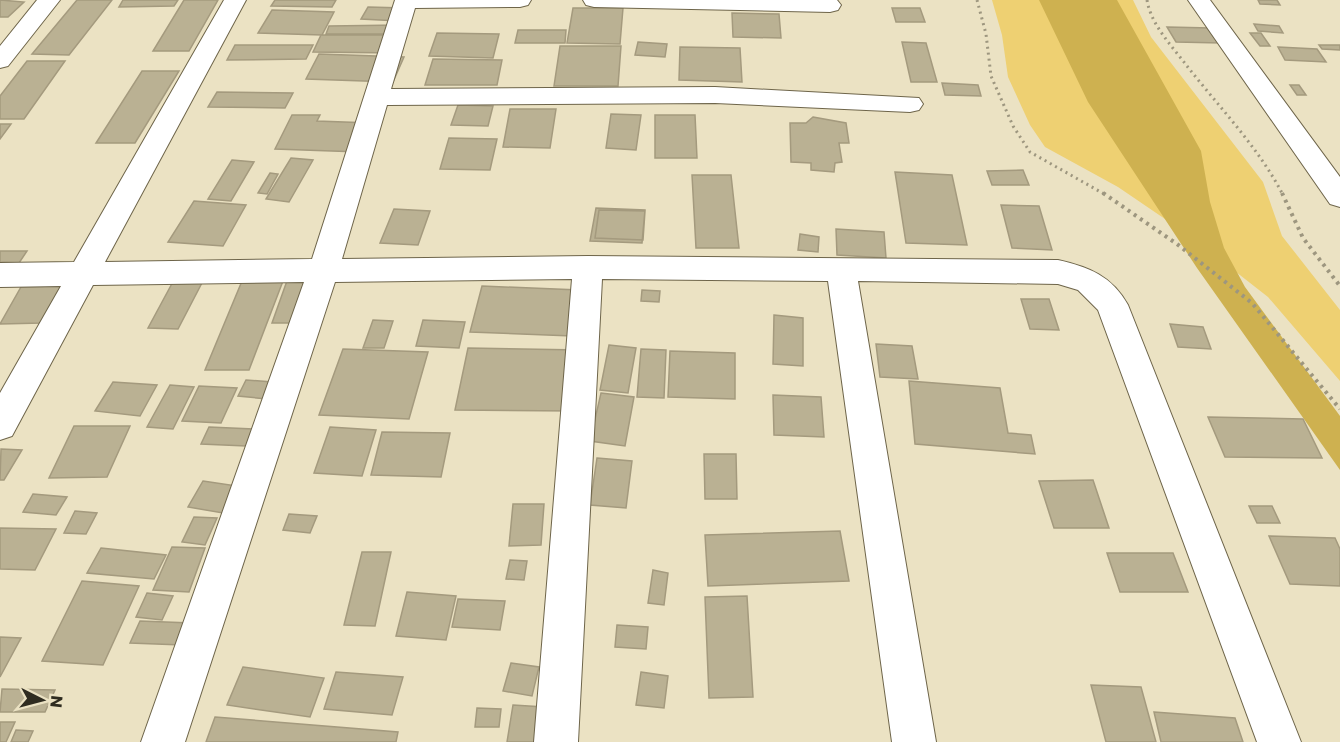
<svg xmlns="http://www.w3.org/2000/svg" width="1340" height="742" viewBox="0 0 1340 742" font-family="Poppins,sans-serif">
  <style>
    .green { fill: #eed072 }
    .water { fill: #ceb150 }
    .building { fill: #bab193; stroke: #a49a7e; stroke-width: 1.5 }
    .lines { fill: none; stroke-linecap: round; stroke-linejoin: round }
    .minor-casing { stroke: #6e654a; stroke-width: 2 }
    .path-far1 { stroke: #9d967f; stroke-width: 3; stroke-dasharray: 2 4; stroke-linecap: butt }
    .path { stroke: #9d967f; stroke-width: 4; stroke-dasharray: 3 4.5; stroke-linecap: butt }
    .minor { fill: #fff; fill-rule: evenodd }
  </style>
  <rect width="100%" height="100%" fill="#ebe2c3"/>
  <!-- green -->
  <path class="green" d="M992,0h141l18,37 112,145 19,54 58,74v71l-72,-84 -78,-61 -72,-49 -73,-40 -15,-22 -22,-48 -6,-42z"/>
  <!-- water -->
  <path class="water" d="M1039,0h78l84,151 9,51 14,46 21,39 95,129v54l-143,-202 -109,-166z"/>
  <!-- building -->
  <path class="building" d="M0,0l24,2 -16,15h-8z
    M77,0h35l-43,55 -37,-1z
    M123,0h55l-4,6 -55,1z
    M184,0h34l-29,51h-36z
    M275,0h61l-4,7 -61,-1z
    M1258,0h19l3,5 -20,-1z
    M368,7l36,1 -5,13 -38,-2z
    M573,8h50l-3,36 -53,-1z
    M892,8h28l5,14h-29z
    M272,10l62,2 -12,23 -64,-2z
    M732,13l47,1 2,24 -48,-1z
    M1254,24l25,2 4,7 -25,-2z
    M399,25l-3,9h-70l3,-8z
    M1167,27l44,1 9,15 -44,-1z
    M518,30h48l-1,13h-50z
    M437,33l62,1 -6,24 -64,-2z
    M1250,33h11l9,13h-10z
    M321,35h83l-6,18 -85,-1z
    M638,42l29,2 -2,13 -30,-2z
    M902,42l24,1 11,39h-26z
    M235,45h78l-7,14 -79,1z
    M1319,45h21v5l-18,-1z
    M560,46h61l-3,40h-64z
    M680,47l60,1 2,34 -63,-2z
    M1278,47l39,2 9,13 -41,-2z
    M319,54l85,3 -11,25 -87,-3z
    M433,59l69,1 -5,25h-72z
    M27,61h38l-41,58h-24v-23z
    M142,71h37l-44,72h-39z
    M942,83l36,2 3,11 -36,-1z
    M1290,85h9l7,10h-9z
    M217,92l76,1 -8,15 -77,-1z
    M458,105l35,1 -5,20 -37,-1z
    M510,109h46l-6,39 -47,-1z
    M611,114l30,1 -5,35 -30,-2z
    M292,115h28l-3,6 54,2 -11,29 -85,-3z
    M655,115h40l2,43h-42z
    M813,117l33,6 3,20h-10l3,19 -7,1 -1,9 -23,-2v-7l-20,-1 -1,-39h16z
    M0,124h11l-11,15z
    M449,138l48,1 -7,31 -50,-1z
    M291,158l22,2 -24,42 -23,-3z
    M232,160l22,2 -23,39 -23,-2z
    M1023,170l6,15h-37l-5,-14z
    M895,172l57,3 15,70 -61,-2z
    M270,173l8,1 -11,20 -9,-1z
    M692,175h39l8,73h-43z
    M194,201l52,4 -23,41 -55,-4z
    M1001,205l38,1 13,44 -40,-2z
    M596,208l49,2 -3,33 -52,-2z
    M394,209l36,2 -12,34 -38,-2z
    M599,210l46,1 -2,29 -48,-2z
    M836,229l48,3 2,26 -49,-3z
    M800,234l19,3 -1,15 -20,-2z
    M0,251h27l-8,12 -19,-1z
    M175,278l29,1 -26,50 -30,-1z
    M288,278h19l-15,45h-20z
    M242,281h41l-34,89h-44z
    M62,286l-20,37 -42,1 21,-37z
    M482,286l97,4 -7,46 -102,-4z
    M642,290l18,1 -1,11 -18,-1z
    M1021,299h28l10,31 -29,-1z
    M774,315l29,3v48l-30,-2z
    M373,320l20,1 -9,27h-21z
    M423,320l42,2 -6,26 -43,-2z
    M1170,324l33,3 8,22 -33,-2z
    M876,344l36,2 6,33 -38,-2z
    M609,345l27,3 -8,45 -28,-3z
    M468,348l112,2 -6,61 -119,-1z
    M343,349l85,3 -19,67 -90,-4z
    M641,349l25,1 -2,48 -27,-1z
    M670,351l65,2v46l-67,-2z
    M246,380l39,3 -8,17 -39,-4z
    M909,381l91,7 8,45 23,2 4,19 -120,-10z
    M113,382l44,3 -17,31 -45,-5z
    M170,385l24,2 -21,42 -26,-2z
    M199,386l38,2 -16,35 -39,-2z
    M601,393l33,4 -9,49 -35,-5z
    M773,395l48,2 3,40 -50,-2z
    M1208,417l95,2 19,39 -97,-1z
    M74,426h56l-23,51 -58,1z
    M209,427l44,2 -7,17 -45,-2z
    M330,427l46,3 -14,46 -48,-3z
    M382,432l68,1 -9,44 -70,-2z
    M1,449l21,1 -18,30h-4z
    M704,454h32l1,45h-32z
    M597,458l35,3 -6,47 -36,-3z
    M1093,480l16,48h-55l-15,-47z
    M203,481l34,5 -14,27 -35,-6z
    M33,494l34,3 -11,18 -33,-3z
    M513,504h31l-3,41 -32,1z
    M1249,506h23l8,17h-23z
    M75,511l22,2 -11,21 -22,-1z
    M289,514l28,2 -7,17 -27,-3z
    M194,517l23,1 -12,27 -23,-3z
    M0,528l56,1 -21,41 -35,-1z
    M840,531l9,50 -141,5 -3,-51z
    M1269,536l66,2 5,11v37l-50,-2z
    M172,547l33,1 -16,44 -36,-2z
    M101,548l65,7 -12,24 -67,-6z
    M362,552h29l-16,74 -31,-1z
    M1107,553h66l15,39h-68z
    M510,560l17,1 -3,19 -18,-1z
    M653,570l15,3 -4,32 -16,-2z
    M82,581l57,5 -36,79 -61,-4z
    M407,592l49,4 -10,44 -50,-4z
    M147,593l26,3 -11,24 -26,-3z
    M747,596l6,101 -44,1 -4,-101z
    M458,599l47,2 -5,29 -48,-3z
    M140,621l51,2 -9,22 -52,-2z
    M617,625l31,2 -2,22 -31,-2z
    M0,637l21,1 -21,39z
    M511,663l28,4 -7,29 -29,-5z
    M243,667l81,11 -14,39 -83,-12z
    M336,672l67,5 -11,38 -68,-6z
    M641,672l27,4 -4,32 -28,-3z
    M1091,685l50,2 15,55h-50z
    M2,689l53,1 -10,22h-45z
    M513,705l31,2 -5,35h-32z
    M477,708l24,1 -2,18h-24z
    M1154,712l81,6 8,24h-82z
    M215,717l183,15 -2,10h-190z
    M0,722h15l-9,20h-6z
    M16,730l17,1 -5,11h-17z"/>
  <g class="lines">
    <defs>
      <path id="minor" d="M37,0h23l-52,66 -8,2v-22z
        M224,0h22l-141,262 207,-3 83,-259h136l-3,5 -8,2 -105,1 -24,81 324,-2 204,11 4,6 -4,6 -9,2 -195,-9 -328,2 -45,154 246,-3 470,4c31,7 54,16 70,45l173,437h-44l-159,-432 -20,-20 -20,-6 -200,-3 78,461h-44l-64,-461 -226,-2 -24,463h-44l38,-463 -237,3 -150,460h-44l163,-460 -211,3 -81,151 -12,4v-47l61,-107 -61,1v-24l74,-1z
        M583,0h254l4,5 -3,5 -8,2 -236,-5 -8,-2z
        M1188,0h22l130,177v30l-10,-3z"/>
    </defs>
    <!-- minor casing -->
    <use href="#minor" class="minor-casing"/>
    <!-- path-far1 -->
    <path class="path-far1" d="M977,0l9,34 5,42 22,50 17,26 76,43
      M1147,0c4,25 25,46 40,66 32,41 72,82 96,129"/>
    <!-- path -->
    <path class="path" d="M1103,193l74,51 75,59 88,106
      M1282,193l21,45 37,48"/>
    <!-- minor -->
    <use href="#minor" class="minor"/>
  </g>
  <!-- north arrow -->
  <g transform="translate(42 700) rotate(96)" stroke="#ebe2c3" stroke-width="4.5" paint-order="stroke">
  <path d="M0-4.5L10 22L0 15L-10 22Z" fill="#2f2c20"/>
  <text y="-9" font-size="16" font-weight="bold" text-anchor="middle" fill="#2f2c20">N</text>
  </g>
</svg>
